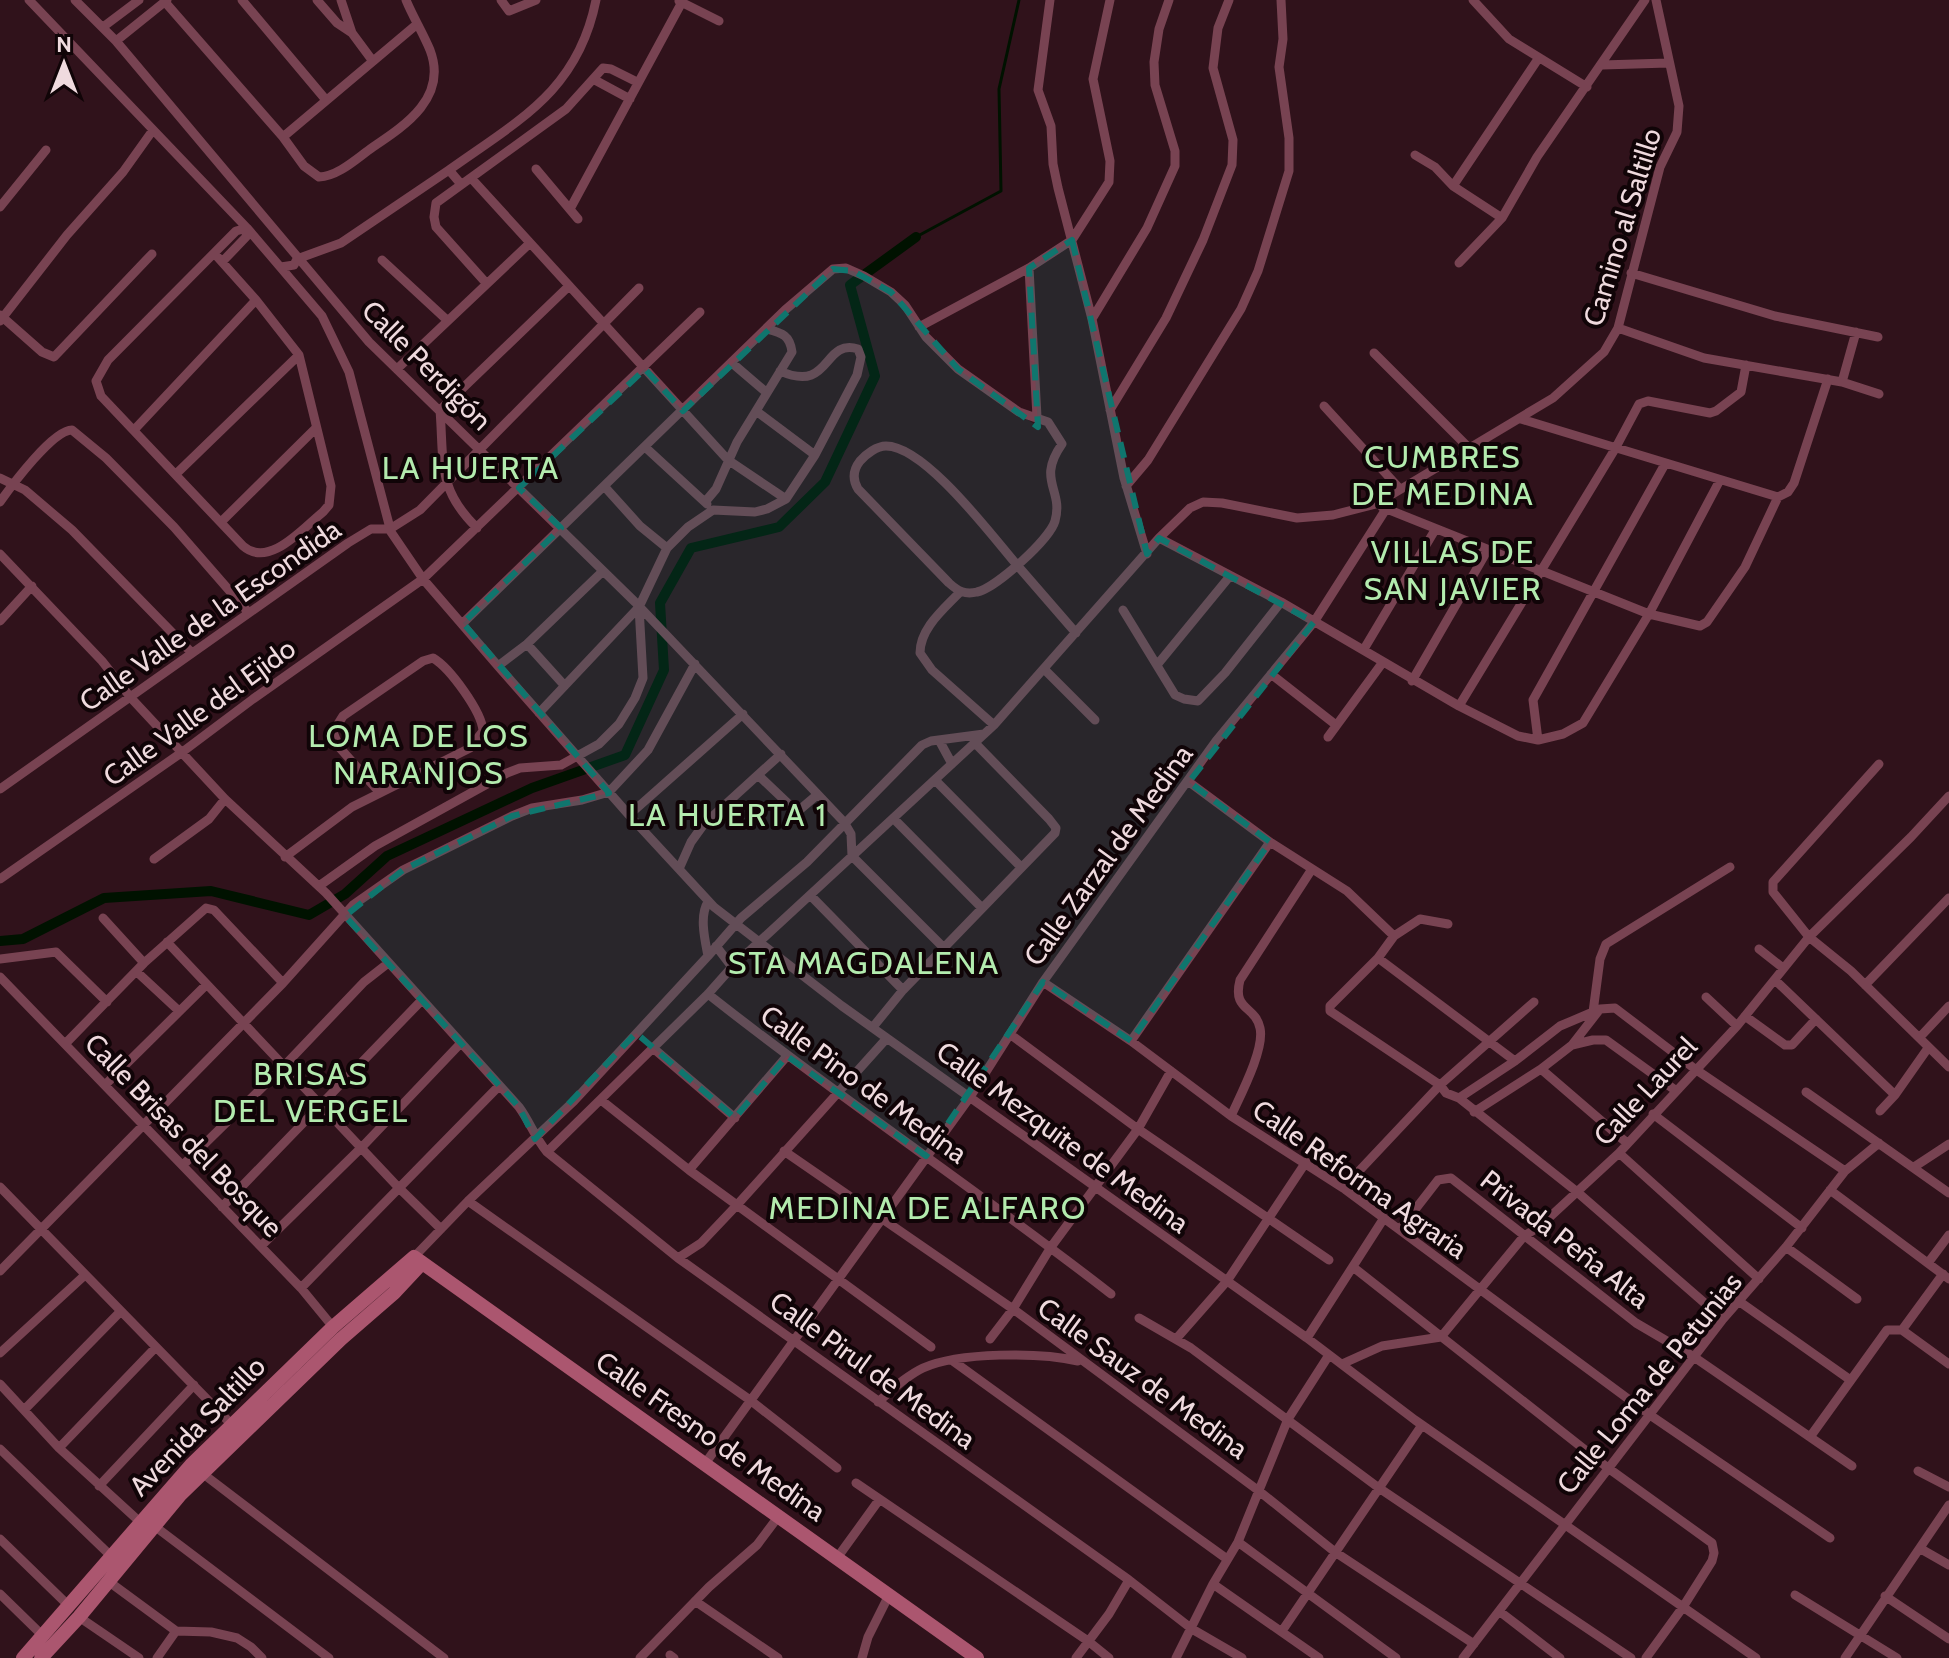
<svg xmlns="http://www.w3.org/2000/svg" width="1949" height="1658" viewBox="0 0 1949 1658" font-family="Cabin,sans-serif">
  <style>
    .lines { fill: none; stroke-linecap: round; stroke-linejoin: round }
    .stream { stroke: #001200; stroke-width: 3 }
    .canal { stroke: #001200; stroke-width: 10 }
    .street { stroke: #784352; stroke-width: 9 }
    .secondary { stroke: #ab566f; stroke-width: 14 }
    .marked { fill: #0f766e; fill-opacity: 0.2; stroke: #0f766e; stroke-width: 6; stroke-dasharray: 16 10; stroke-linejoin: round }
    .labels { text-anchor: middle; stroke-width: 8; stroke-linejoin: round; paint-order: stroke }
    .street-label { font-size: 28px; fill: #efdade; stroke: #100407 }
    .quarter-label { font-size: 32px; letter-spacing: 2px; fill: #b3ebae; stroke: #100407 }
  </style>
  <rect width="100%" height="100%" fill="#30121b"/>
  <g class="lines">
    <!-- stream -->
    <path class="stream" d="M916,237l85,-46 -2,-102 20,-89"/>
    <!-- canal -->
    <path class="canal" d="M0,941l23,-2 81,-41 107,-7 98,24 36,-21 42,-38 145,-68 93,-33 39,-85 -4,-67 31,-55 88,-21 46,-45 50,-106 -25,-91 66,-48"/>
    <!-- street -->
    <path class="street" d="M29,0l218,228 75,88 27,56 42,160 32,47 75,87 131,149 85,92 128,99 465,332 108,82 341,238
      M75,0l41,41 253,301 266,260 209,220 7,12 1,22 91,91
      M242,0l84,100
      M317,0l20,23 15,10 20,27
      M341,0l11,33
      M501,0l8,11 27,-11
      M1050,0l-12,90 13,36 2,38 5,24 34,131 32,159 23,76
      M1473,0l36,39 78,48
      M679,1l40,20
      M165,2l118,135 21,29 15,11c20,-1 38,-19 54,-30 33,-22 75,-50 57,-97 -7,-17 -17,-33 -24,-50
      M103,27l36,-27
      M116,41l51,-41
      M1602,65l66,-2
      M593,79l37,20
      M283,137l133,-112
      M1415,155l20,12 18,19 49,32
      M536,169l42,50
      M449,170c70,-50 129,-79 147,-170
      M471,178l257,282 58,39
      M1453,186l85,-127
      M0,207l46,-57
      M570,209l112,-207
      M214,253l42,47 43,55 32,131 -2,19 -6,7c-20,16 -54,57 -80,34l-142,-150 -5,-15 12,-21 128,-129 11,-3
      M382,260l66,61
      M222,262l24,-25 1,-9
      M1459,263l43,-45 35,-61 108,-157
      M281,267l13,-2 3,-6 44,-16 108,-73 11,13
      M1029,268l8,149
      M1631,273l144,43 103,21
      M487,284l-51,-57 -2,-10 2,-14 130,-94 37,-41 8,1 26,13
      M0,315l42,37 12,5 98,-103
      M1092,319l55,-91 28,-62v-15l-20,-66 -1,-23 5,-33 10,-29
      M0,321l67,-86 56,-63 30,-42
      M919,327l110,-59 43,-28 37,-58 1,-21 -17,-82 17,-79
      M1618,328l86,30 138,24 37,12
      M1374,353l96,96
      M732,363l34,29
      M397,369l133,-126
      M1842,382l14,-50
      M1324,406l76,83
      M1110,410l56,-92 37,-78 29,-75 1,-25 -20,-72 5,-40 11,-28
      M756,411l59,44
      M1521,419l257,78
      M134,430l122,-130
      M645,447l62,57
      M176,474l123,-119
      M0,478l25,12 47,40 119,122
      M604,486l36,40 27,22
      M1126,486l22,-26 93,-151 17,-38 31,-100v-33l-10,-71 4,-28 -2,-39
      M1778,497l10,-5 6,-9 34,-104
      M0,502c12,-17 53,-72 72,-72l34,28 68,69 74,85
      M705,502l11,-13 21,-47 55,-90c-2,-17 -10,-19 -25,-23
      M1382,507l267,107 51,12 7,-4 38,-55 33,-70
      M222,521l93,-92
      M477,528c-40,-39 -33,-66 -37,-118l129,-124
      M1159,538l122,64 178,104 59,30 20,4 25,-6 20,-11 66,-109 71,-134
      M0,554l102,107 29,37 94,101 101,94 193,214c11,15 16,31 28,45l131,106 451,322 63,49 50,29
      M960,592c-16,17 -40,36 -40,61l12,17 62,55
      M1123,610l52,85 9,4 14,2 27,-28 56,-71
      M0,621l32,-35
      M463,623l322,-313 48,-41 13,-1 18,8 27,16 14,13 21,32 32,32 61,43 29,10 14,22c-26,37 2,45 -7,77 -5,18 -59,67 -78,71 -12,3 -19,-1 -28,-9l-91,-94c-6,-10 -5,-19 2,-28 6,-7 17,-15 26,-15 39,0 106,90 131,119l59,68
      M527,644l37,41
      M1364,649l71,-119
      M1157,665l73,-89
      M498,666l29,-22 76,-73
      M1044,669l51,51
      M1271,674l65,51
      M1412,681l75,-130
      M1459,706l156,-257 24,-45 9,-3 62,12 6,-2 25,-19 5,-27
      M539,713l100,-106
      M1328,737l55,-75
      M939,740l13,24
      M1538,740l-5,-40 132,-236
      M1879,764l-106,118v10l36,45 42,34 98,96
      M758,775l39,37 20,-17
      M935,780l86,87
      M1189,782l81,60 77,49 47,45
      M0,789l348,-246 23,-14h19l30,-19 219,-222
      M629,815l114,-101
      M894,819l88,89
      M285,857l67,-50 118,-59 13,-17c-1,-19 -33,-63 -50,-73l-10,3 -80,55 -10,16 6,15 41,46
      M154,859l55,-40 16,-20
      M679,869l12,-27 13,-18 77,-70
      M0,879l181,-126 72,-54 170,-120 277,-267
      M319,886l56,-40 132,-73 13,-5 41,-3 38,-21 20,-20 16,-26 8,-20 -4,-71 28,-59 21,-21 25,-17 42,2 12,-3 19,-10 29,-44 42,-80 4,-18 -3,-8c-36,-11 -26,45 -78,22
      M811,896l92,94
      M103,918l41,45
      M1448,924l-28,-5 -26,17 -16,22 -48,48v5l110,74 6,8 13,5 56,-37 45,-35 33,-14 7,-53 6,-15 124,-77
      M167,942l231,245 43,42
      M716,946l16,21
      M1759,949l24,19
      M708,956l33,-38 66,-56 115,-117 9,-4 53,-7
      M1378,958l137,103
      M0,959l56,-7 51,50
      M137,972l42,39
      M0,977l301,311 32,39
      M1775,980l120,115
      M1043,982l88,59 100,75 112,72 307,227 180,123
      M1865,985l84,-87
      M708,994c131,104 271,197 403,300
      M1706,997l31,29
      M1745,1016l40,29h7l24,-26
      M873,1027l30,-37 152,-157 1,-5 -7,-9 -74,-76
      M1011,1035l127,94 191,131
      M1920,1037l29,-31
      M1131,1041l139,-199
      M66,1043l78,-80 62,-55 8,2 69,73
      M1572,1045l28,-36 15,-1 80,61 150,102
      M653,1048l82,70
      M1541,1069l86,74
      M105,1085l101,-100
      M1806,1092l143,101
      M1459,1098l117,93 147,128
      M601,1100l88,70 242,177
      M1880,1111l15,-16 33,-47
      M1474,1112l67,-43 31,-24 21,-5h13l69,50
      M1653,1114l149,114
      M1231,1116c9,-20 34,-67 29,-88 -5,-23 -28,-17 -20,-48l72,-111
      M784,1151l229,158 246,182 76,61 139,92
      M547,1152l161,-158 24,-27 262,-242 165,-187 31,-30 13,-6 19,1 75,15 36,-3 43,-11 177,-106 51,-46 14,-24 42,-161 17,-35 2,-26 -23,-106
      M1619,1153l140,126
      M183,1165l101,-99 80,-84 23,-18
      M1914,1167l35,-23
      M689,1170l98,-114
      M0,1187l236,242
      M1343,1188l97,-103 94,-83
      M1830,1190l119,89
      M468,1201l282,199 87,68
      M222,1207l199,-206
      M1400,1229l38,-49 13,-2 185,145 58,34 158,109
      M261,1246l101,-99 98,-103
      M1786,1247l71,52
      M414,1257l54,-56 106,-100 134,-145c-3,-16 -9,-40 0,-54
      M678,1258l23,-15 36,-38 150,-167
      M1928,1263l21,-28
      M1353,1267l255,201 104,75 2,10 -2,8 -29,46 -37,51
      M0,1271l283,-288 70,-78 50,-35 109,-54 20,-8 50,-8 27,-8 39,-42 47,-86
      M301,1288l198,-202
      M1740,1302l109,77
      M1139,1318l52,30 188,140 252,170
      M1902,1330l41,-56
      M1307,1338l77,-120
      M990,1339l23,-30 38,-62 87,-118 33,-58
      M1176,1339l51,-58 79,-119
      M0,1353l85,-78
      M953,1361l274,198
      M1342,1364l40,-18 59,-9 83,-101 15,-9 80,-74 118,-127 72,-89 102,-100 38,-41
      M0,1384l59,64 81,74
      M878,1402c14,-12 28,-26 45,-34 36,-16 117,-16 155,-7
      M24,1410l96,-98
      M1810,1437l77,-107h15l47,34
      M59,1448l97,-101
      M0,1449l112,108
      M704,1465l266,-368 73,-115 173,-241 98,-119 72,-113
      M1918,1471l31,16
      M202,1473l242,185
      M856,1483l232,158 21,17
      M99,1486l95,-101
      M153,1525l176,133
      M0,1539l69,67
      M1238,1542l158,116
      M1921,1549l28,16
      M837,1558l42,-58
      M108,1581l68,50 35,1 26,6 14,9 11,11
      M1213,1584l106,74
      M0,1594l43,42
      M1795,1595l102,63
      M1885,1596l64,43
      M695,1601l83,57
      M1499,1611l61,47
      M79,1617l60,41
      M1282,1631l140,-206
      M670,1655l4,3
      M157,1658l19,-27
      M640,1658l69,-71 48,-42 21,-28
      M862,1658l6,-21 21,-42
      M1076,1658l33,-44 20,-34
      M1176,1658l37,-74 25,-42 50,-123 41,-64
      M1463,1658l260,-339 63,-72 59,-76 34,-28
      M1845,1658l104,-153"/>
    <!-- secondary -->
    <path class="secondary" d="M23,1658l168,-193 142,-138 81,-70 563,401
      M41,1658l38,-41 101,-122 161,-156 53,-46 28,-30"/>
  </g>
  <!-- marked area -->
  <path class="marked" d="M1072,240l75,314 12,-16 155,84 -125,160 81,60 -139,199 -88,-59 -117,174 -139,-100 -52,62 -99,-85 -101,106 -16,-32 -174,-191 58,-46 109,-54 97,-23 -146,-170 98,-95 -42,-40 126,-119 38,42 150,-142 20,2 38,21 67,77 80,58 -9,-159z"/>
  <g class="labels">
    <!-- street labels -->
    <g class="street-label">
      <text transform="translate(1622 227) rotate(-73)" y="10">Camino al Saltillo</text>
      <text transform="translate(427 365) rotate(45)" y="10">Calle Perdigón</text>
      <text transform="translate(210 615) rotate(-35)" y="10">Calle Valle de la Escondida</text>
      <text transform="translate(199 712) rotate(-36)" y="10">Calle Valle del Ejido</text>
      <text transform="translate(1108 855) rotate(-54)" y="10">Calle Zarzal de Medina</text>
      <text transform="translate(864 1084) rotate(36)" y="10">Calle Pino de Medina</text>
      <text transform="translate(1645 1091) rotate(-47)" y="10">Calle Laurel</text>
      <text transform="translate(184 1135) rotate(46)" y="10">Calle Brisas del Bosque</text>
      <text transform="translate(1063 1137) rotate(36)" y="10">Calle Mezquite de Medina</text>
      <text transform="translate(1360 1179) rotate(35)" y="10">Calle Reforma Agraria</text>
      <text transform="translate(1565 1239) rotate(38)" y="10">Privada Peña Alta</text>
      <text transform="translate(873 1370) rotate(36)" y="10">Calle Pirul de Medina</text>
      <text transform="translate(1143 1378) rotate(36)" y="10">Calle Sauz de Medina</text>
      <text transform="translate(1649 1383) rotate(-51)" y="10">Calle Loma de Petunias</text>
      <text transform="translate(197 1426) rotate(-46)" y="10">Avenida Saltillo</text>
      <text transform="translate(711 1436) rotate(35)" y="10">Calle Fresno de Medina</text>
    </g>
    <!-- quarter labels -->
    <g class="quarter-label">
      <text x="1443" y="468">CUMBRES<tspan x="1443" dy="37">DE MEDINA</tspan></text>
      <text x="471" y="479">LA HUERTA</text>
      <text x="1453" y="563">VILLAS DE<tspan x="1453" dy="37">SAN JAVIER</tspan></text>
      <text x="419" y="747">LOMA DE LOS<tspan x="419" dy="37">NARANJOS</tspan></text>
      <text x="728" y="826">LA HUERTA 1</text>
      <text x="864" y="974">STA MAGDALENA</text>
      <text x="311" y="1085">BRISAS<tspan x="311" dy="37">DEL VERGEL</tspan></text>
      <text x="928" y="1219">MEDINA DE ALFARO</text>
    </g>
  </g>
  <!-- north arrow -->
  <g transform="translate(64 64)" stroke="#100407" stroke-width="6" paint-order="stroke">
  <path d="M0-6L14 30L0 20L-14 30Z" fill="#efdade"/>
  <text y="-12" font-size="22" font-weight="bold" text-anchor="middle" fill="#efdade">N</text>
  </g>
</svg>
